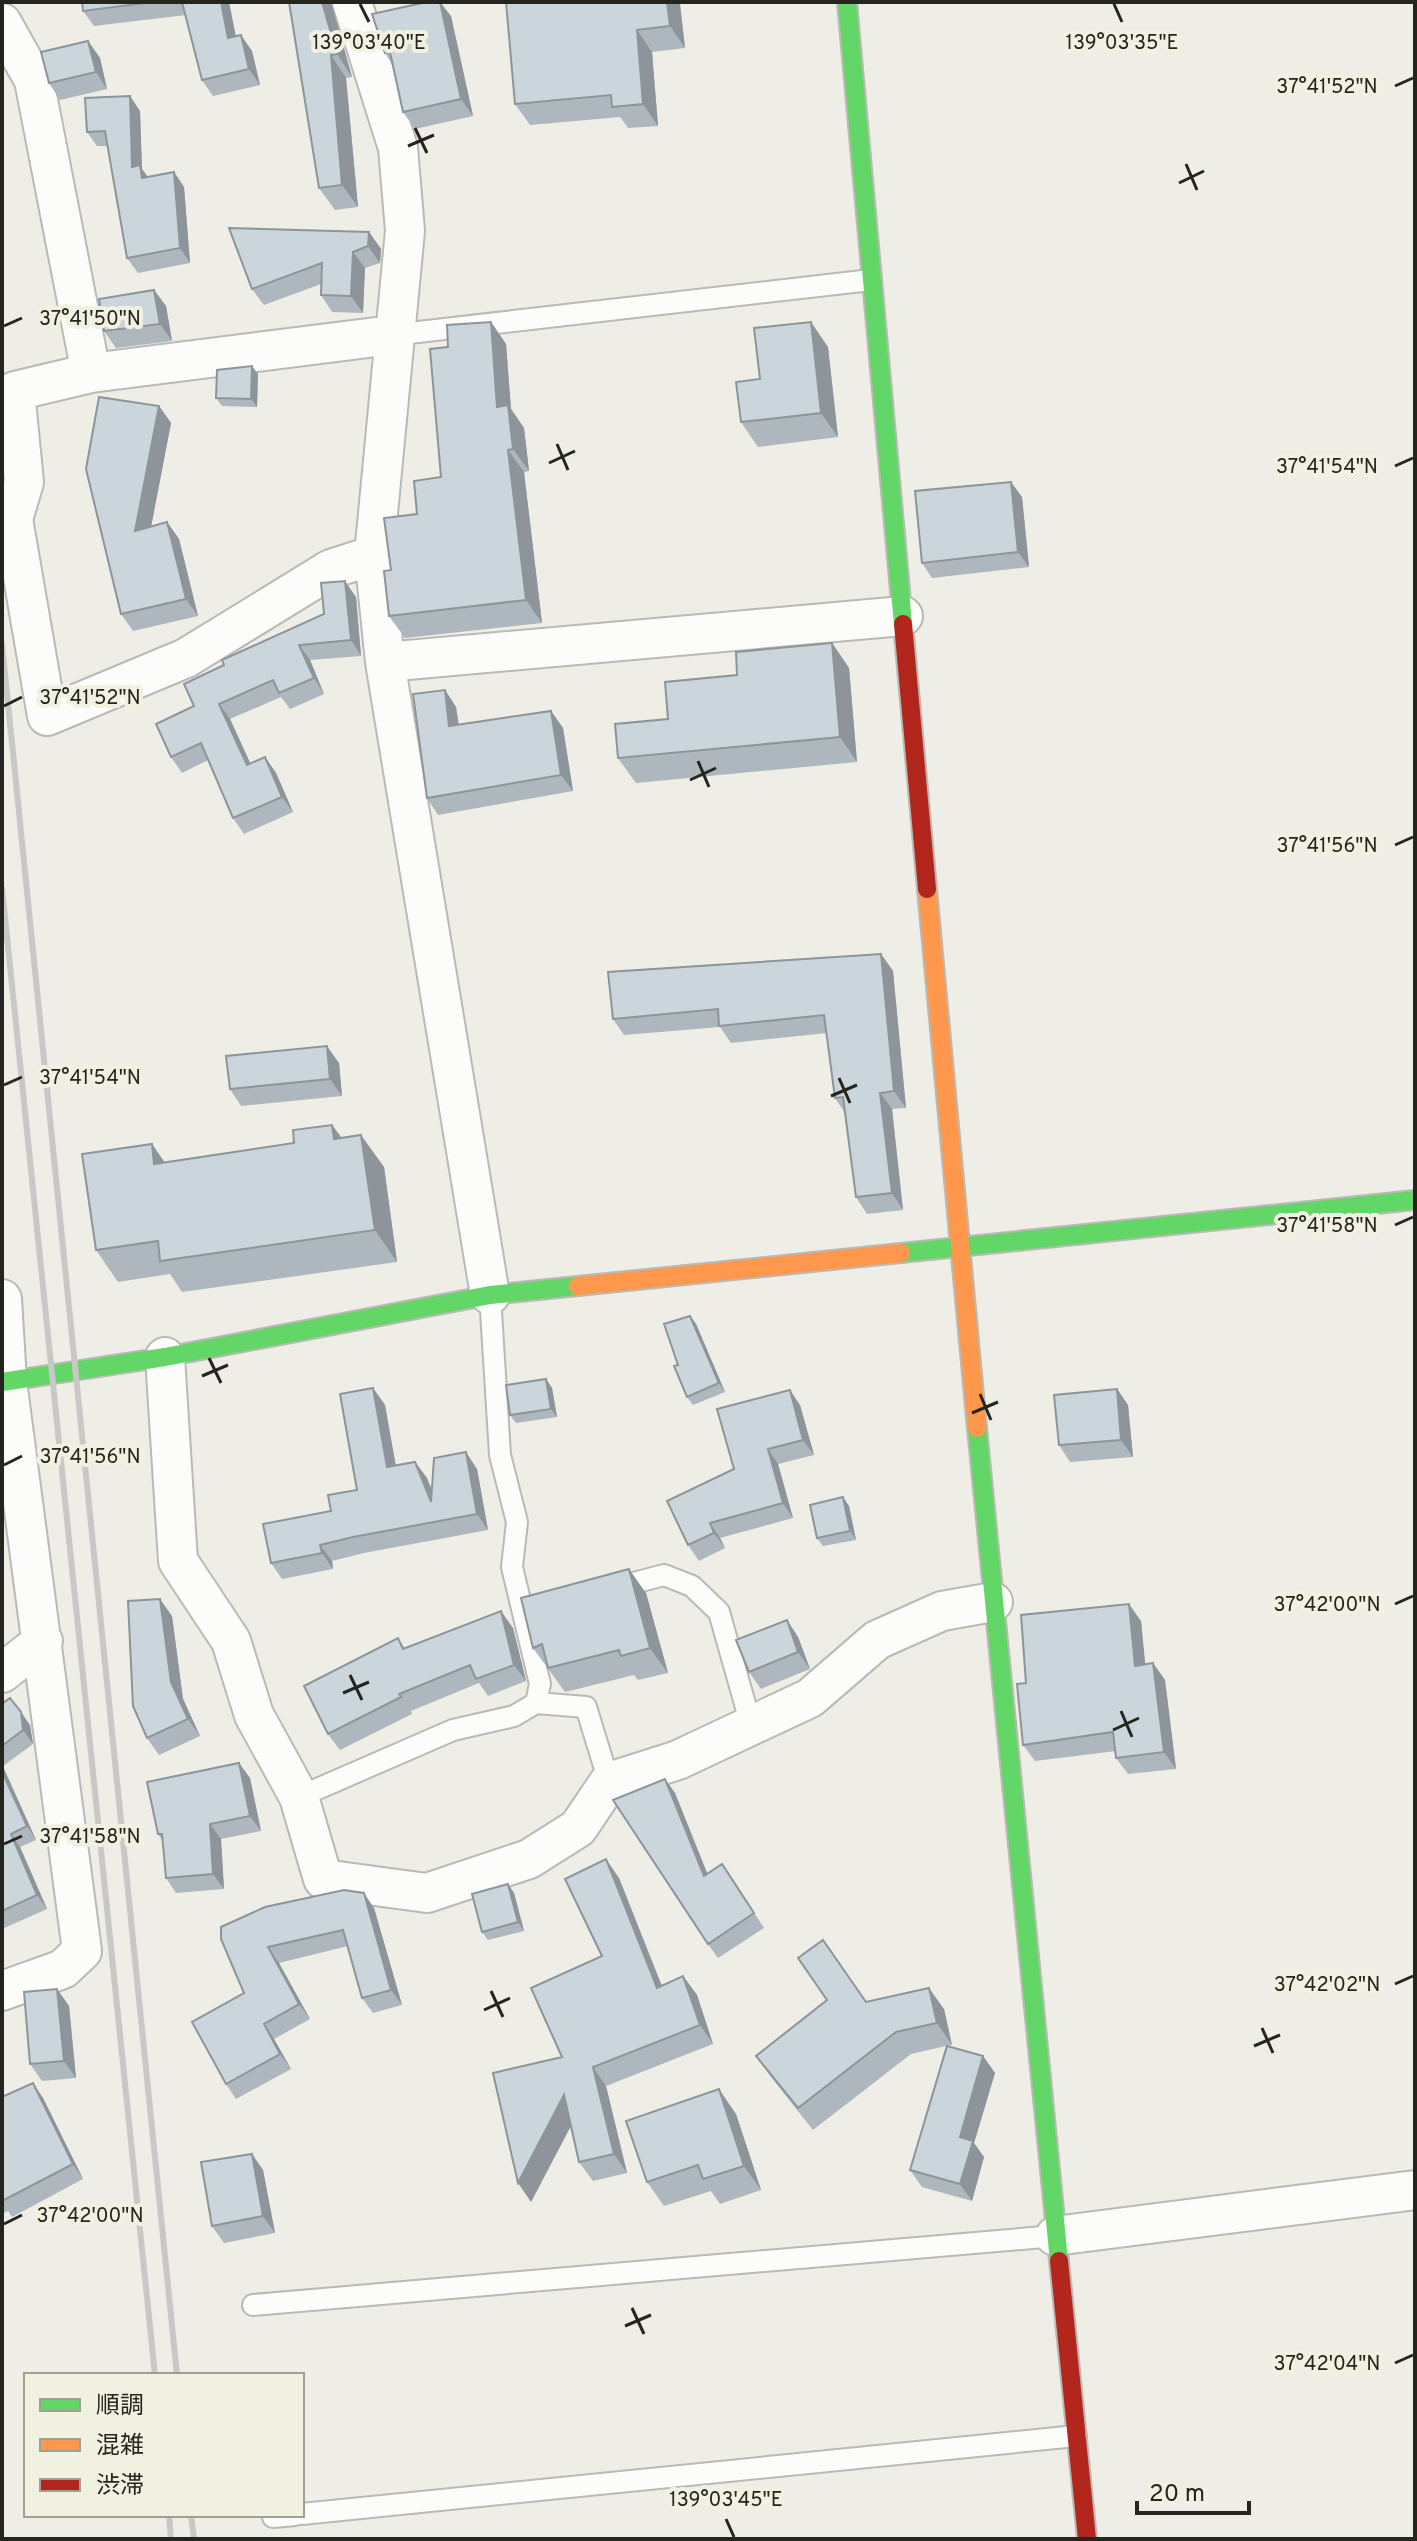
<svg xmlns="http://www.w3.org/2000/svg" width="1417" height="2541" viewBox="0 0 1417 2541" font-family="Overpass,'Noto Sans JP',sans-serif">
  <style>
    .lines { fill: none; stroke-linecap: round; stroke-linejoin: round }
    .lane-casing { stroke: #babab4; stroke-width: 24 }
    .street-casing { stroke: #babab4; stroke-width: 42 }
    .fast-casing { stroke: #babab4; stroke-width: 22 }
    .slow-casing { stroke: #babab4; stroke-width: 22 }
    .jam-casing { stroke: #babab4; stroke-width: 22 }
    .lane { stroke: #fcfcfb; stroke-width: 20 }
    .street { stroke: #fcfcfb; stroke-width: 38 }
    .fast { stroke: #63d668; stroke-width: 18 }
    .slow { stroke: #ff974d; stroke-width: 18 }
    .jam { stroke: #b3261e; stroke-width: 18 }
    .rail { stroke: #c8c8c6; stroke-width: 6 }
    .wall { fill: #aeb7bd }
    .shaded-wall { fill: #8d959a }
    .building { fill: #cad5dc; stroke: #8d959a; stroke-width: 2 }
    .ticks { fill: none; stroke: #25251f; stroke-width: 3 }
    .ticks-label { font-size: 20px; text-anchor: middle; fill: #25251f; stroke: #f1f1e2; stroke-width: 8; stroke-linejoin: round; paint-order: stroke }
  </style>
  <rect width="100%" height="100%" fill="#eeeee6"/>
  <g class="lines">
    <defs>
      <path id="lane" d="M392,335l479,-55
        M611,1589l53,-14 28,11 27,26 32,113
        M536,1703l50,4 23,75
        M299,1797l154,-67 61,-14 22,-13 4,-19 -28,-117 5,-45 -17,-67 -10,-160
        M253,2305l802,-69
        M302,2514l774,-78
        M273,2517l22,-2"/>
      <path id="street" d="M352,2l46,146 7,83 -31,324 11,107 105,633
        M2,23l32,57 57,293 301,-38
        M91,373l-76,18 9,91 -11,37 34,197 139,-58 145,-89 43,-14
        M385,662l518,-46
        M2,1299l5,82 75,570 -19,18 -61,22
        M165,1357l13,204 53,80 23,74 45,82 24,82 104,14 102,-34 49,-31 31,-46 69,-22 132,-62 67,-58 65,-29 51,-9
        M2,1673l41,-32
        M1055,2236l360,-46"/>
      <path id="fast" d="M847,2l56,622
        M901,1253l514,-53
        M2,1382l163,-25 325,-62 88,-9
        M977,1428l82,833"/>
      <path id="slow" d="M927,889l50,539
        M578,1286l323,-33"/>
      <path id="jam" d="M903,624l24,265
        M1059,2261l28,278"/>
    </defs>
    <!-- lane casing -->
    <use href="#lane" class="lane-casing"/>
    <!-- street casing -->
    <use href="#street" class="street-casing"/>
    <!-- fast casing -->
    <use href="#fast" class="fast-casing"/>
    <!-- slow casing -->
    <use href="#slow" class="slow-casing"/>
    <!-- jam casing -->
    <use href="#jam" class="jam-casing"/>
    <!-- lane -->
    <use href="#lane" class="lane"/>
    <!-- street -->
    <use href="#street" class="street"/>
    <!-- fast -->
    <use href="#fast" class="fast"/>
    <!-- slow -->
    <use href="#slow" class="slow"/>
    <!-- jam -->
    <use href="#jam" class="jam"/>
    <!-- rail -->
    <path class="rail" d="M2,644l175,1731
      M2,888l153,1487
      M169,2515l2,24
      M191,2515l3,24"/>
  </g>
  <!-- wall -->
  <path class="wall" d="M82,2h147l7,34 16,15 8,34 -47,11 -11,-16 -16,-65 -92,11 -11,-15z
    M331,2l21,75 -6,1 12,129 -23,3 -16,-22z
    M680,4l5,44 -33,4 6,74 -30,2 -8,-11 -90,8 -15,-21z
    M451,16l22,100 -58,13 -12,-17 -11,-48 -7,-11z
    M88,41l12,17 7,31 -47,11 -11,-17z
    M130,96l10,15 2,58 6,8 26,-5 10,15 6,76 -52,10 -11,-15 -20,-112h-10l-10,-14z
    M369,232l12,17 -1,14 -15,5 -2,45 -31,-1 -11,-17v-11l-57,21 -12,-16z
    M154,290l12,16 6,35 -56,7 -12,-17z
    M491,322l15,22 5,65 13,19 5,43 -5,1 18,151 -137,15 -16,-22 2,-46 26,-56 24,-37 7,-130z
    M828,347l10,90 -80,10 -17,-25 19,-43z
    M258,374l-1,33 -35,-1 -6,-8z
    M159,406l12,17 -20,104 16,-5 12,17 19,77 -65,15 -12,-17z
    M1022,497l7,70 -97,11 -10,-15z
    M356,597l5,59 -51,4 14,34 -34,15 -9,-12 -51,22 20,44 15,-6 11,16 17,39 -49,22 -11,-16 -25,-58 -26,13 -11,-16 23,-51 30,-41z
    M832,643l17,25 8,94 -221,21 -18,-25 50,-39 69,-44z
    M445,690l11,17 3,18 92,-14 12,17 10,63 -135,24 -11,-17z
    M881,954l12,17 13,137 -14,1 11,101 -36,4 -11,-17 -11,-84 -10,-15 -8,-65 -96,10 -11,-16 -96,8 -11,-16z
    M339,1063l3,33 -101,10 -11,-17z
    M332,1125l10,13 42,29 13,95 -215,30 -12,-18 -52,8 -22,-32 56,-106 12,18 130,-19z
    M690,1316l6,8 29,68 -32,13 -6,-8 -9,-32z
    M546,1379l6,9 5,29 -41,6 -6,-8z
    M373,1388l12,17 10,60 20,-3 12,16 5,13 45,-22 11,61 -124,23 -32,8 1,8 -51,10 -11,-16 86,-73z
    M1117,1389l11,16 5,52 -63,5 -11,-17z
    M800,1405l14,50 -36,9 15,54 -73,20 5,10 -26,13 -11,-16 46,-76z
    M849,1506l7,34 -33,6 -6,-8z
    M646,1593l22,80 -30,7 -4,-5 -69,17 -32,-44z
    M172,1616l11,83 17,37 -41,19 -12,-17z
    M787,1620l11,17 12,32 -49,20 -12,-17z
    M1141,1621l4,43 8,-1 12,17 11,89 -48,5 -12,-16v-7l-81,10 -12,-16 3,-62z
    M513,1628l13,53 -38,15 -9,-13 -68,28 1,3 -72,36 -12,-16 70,-96 7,11z
    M2,1704l28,21 3,19 -30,22 33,74 -16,7 27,62 -45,20z
    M239,1763l11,15 11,53 -40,8 3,50 -48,4 -10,-15 -4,-38 -4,-6z
    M665,1779l10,14 32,81 15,-10 42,64 -46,30 -10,-14z
    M619,1878l43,108 21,-10 14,19 16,49 -107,42 21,87 -34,8 -14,-19 -8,-36 -40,76 71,-246z
    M514,1893l10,38 -36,9 -6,-8z
    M374,1908l28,97 -29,8 -11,-15 -14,-52 -69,17 31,56 -36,20 17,30 -55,30 -10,-15 18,-91 -23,-54z
    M57,1989l12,17 7,72 -34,3 -12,-17z
    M866,2002l78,7 8,36 -5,1 36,10 12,17 -21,70 10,14 -12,44 -50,-14 -12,-17 36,-124 -35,8 -98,76 -42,-53 -15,-21z
    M2,2097l41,1 40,81 -71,38 -4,-6 -6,3z
    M736,2114l25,76 -41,14 -9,-13 -47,15 -17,-24z
    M252,2154l11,16 12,63 -51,10 -12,-17z"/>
  <!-- shaded-wall -->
  <path class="shaded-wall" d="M221,2h8l10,52 -11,-16z
    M322,2h9l21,75 -15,-23z
    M440,2l11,14 22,100 -12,-17z
    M667,2h12l1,2 5,44 -15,-22z
    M637,30l15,22 6,74 -15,-22z
    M241,35l11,16 8,34 -11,-16z
    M88,41l12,17 7,31 -11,-17z
    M331,55l15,23 12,129 -16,-22z
    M130,96l10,15 2,58 8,11 3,13 -21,-26z
    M174,172l10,15 6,76 -10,-15z
    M369,232l12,17 -1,14 -12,-17z
    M353,252l12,16 -2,45 -12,-17z
    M154,290l12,16 6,35 -12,-17z
    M491,322l15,22 5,65 13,19 5,43 -16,-22 -16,-42z
    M811,322l17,25 10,90 -17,-24z
    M252,366l6,8 -1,33 -6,-8z
    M159,406l12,17 -24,125 -12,-17z
    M508,450l16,22 18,151 -16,-23z
    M1011,482l11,15 7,70 -11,-15z
    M167,522l12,17 19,77 -12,-17z
    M345,581l11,16 5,59 -10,-16z
    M832,643l17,25 8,94 -17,-25z
    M299,645l11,15 14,34 -10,-16z
    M445,690l11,17 5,36 -12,-17z
    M219,704l11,15 28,61 -11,-15z
    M551,711l12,17 10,63 -12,-16z
    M265,757l11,16 17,39 -11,-15z
    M881,954l12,17 13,137 -12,-17z
    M327,1046l12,17 3,33 -12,-17z
    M880,1093l12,16 11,101 -11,-17z
    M332,1125l23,31 -21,-17z
    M361,1135l23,32 13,95 -22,-32z
    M152,1144l22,32 -20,-12z
    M690,1316l6,8 29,68 -6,-9z
    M546,1379l6,9 5,29 -6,-8z
    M373,1388l12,17 14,78 -12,-16z
    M1117,1389l11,16 5,52 -12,-17z
    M790,1390l10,15 14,50 -11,-15z
    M768,1449l10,15 15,54 -10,-15z
    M466,1452l11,17 11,61 -11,-16z
    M415,1462l12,16 16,40 -12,-16z
    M843,1497l6,9 7,34 -6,-9z
    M710,1523l10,15 5,10 -11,-15z
    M320,1545l12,16 1,8 -11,-16z
    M629,1569l17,24 22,80 -18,-25z
    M160,1599l12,17 11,83 17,37 -12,-17 -17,-37z
    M1129,1604l12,17 6,61 -12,-16z
    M501,1611l12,17 13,53 -12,-16z
    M787,1620l11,17 12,32 -12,-17z
    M1153,1663l12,17 11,89 -12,-17z
    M21,1712l9,13 3,19 -10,-14z
    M239,1763l11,15 11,53 -11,-15z
    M2,1765l34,75 -9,-14 -25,-54z
    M665,1779l10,14 39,97 -10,-14z
    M210,1824l11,15 3,50 -11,-15z
    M11,1834l9,13 27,62 -10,-14z
    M606,1859l13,19 51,129 -13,-19z
    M508,1884l6,9 10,38 -6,-9z
    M364,1893l10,15 28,97 -11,-15z
    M268,1947l11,16 31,56 -11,-15z
    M683,1976l14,19 16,49 -13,-19z
    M929,1988l15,21 8,36 -15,-22z
    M57,1989l12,17 7,72 -12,-17z
    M264,2024l10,15 17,30 -11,-15z
    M983,2056l12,17 -21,70 10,14 -12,44 -12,-17v-47z
    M593,2067l13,19 21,87 -13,-19z
    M33,2083l10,15 40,81 -10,-15z
    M719,2089l17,25 25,76 -17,-24z
    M564,2095l13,19 -46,88 -13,-19z
    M252,2154l11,16 12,63 -12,-17z"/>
  <!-- building -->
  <path class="building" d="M82,2h71l-70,9z
    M182,2h39l7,36 13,-3 8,34 -47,11z
    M289,2h33l15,52 -6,1 11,130 -23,3z
    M427,2h13l21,97 -58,13 -13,-60 -5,1 -13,-39z
    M506,2h161l3,24 -33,4 6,74 -31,3 -1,-12 -96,9z
    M88,41l8,31 -47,11 -8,-31z
    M130,96l2,71 8,-2 2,13 32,-6 6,76 -53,10 -22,-127 -18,1 -2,-34z
    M229,228l140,4 -1,14 -15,6 -2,44 -30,-1 1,-32 -70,26z
    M154,290l6,34 -56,7 -5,-32z
    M491,322l6,85 11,-2 5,44 -5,1 18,150 -137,16 -5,-45 7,-1 -7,-52 33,-4 -3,-33 27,-4 -11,-128 18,-2 -1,-22z
    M811,322l10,91 -80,9 -5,-40 24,-3 -6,-51z
    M252,366l-1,33 -35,-1 1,-28z
    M99,397l60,9 -24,125 32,-9 19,77 -65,15 -35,-145z
    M1011,482l7,70 -96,11 -7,-72z
    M345,581l6,59 -52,5 15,33 -35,15 -6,-13 -54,24 28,61 18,-8 17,40 -49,21 -32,-75 -30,14 -15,-33 38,-18 -10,-22 40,-19 -2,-5 102,-46 -3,-31z
    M832,643l8,94 -222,21 -3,-34 53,-5 -3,-37 72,-7 -1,-23z
    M445,690l4,36 102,-15 10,64 -134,23 -14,-104z
    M881,954l13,137 -14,2 12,100 -36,4 -13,-100 -8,1 -11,-83 -105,11 -1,-17 -105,10 -5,-47z
    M327,1046l3,33 -100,10 -4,-33z
    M332,1125l2,14 27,-4 14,95 -215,31 -2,-20 -62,9 -14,-96 70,-10 2,20 140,-21 -1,-13z
    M690,1316l29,67 -32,14 -13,-31 4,-1 -14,-41z
    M546,1379l5,30 -41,6 -4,-30z
    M373,1388l14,79 28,-5 16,40 3,-44 32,-6 11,62 -124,23 -33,8 2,8 -51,10 -8,-39 68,-13 -3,-16 29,-5 -17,-96z
    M1117,1389l4,51 -62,5 -5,-50z
    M790,1390l13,50 -35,9 15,54 -73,20 4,10 -26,12 -21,-44 67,-32 -17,-60z
    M843,1497l7,34 -33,7 -7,-33z
    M629,1569l21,79 -29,8 -2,-6 -71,18 -6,-24 -9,4 -12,-50z
    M160,1599l11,83 17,37 -41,19 -14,-32 -5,-105z
    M1129,1604l6,62 18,-3 11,89 -48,6 -3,-26 -90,13 -6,-61 9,-1 -5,-68z
    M501,1611l13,54 -38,14 -6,-14 -71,29 2,3 -73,37 -24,-48 94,-48 5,11z
    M787,1620l11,32 -49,20 -13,-32z
    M10,1698l11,14 2,18 -21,16v-42z
    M239,1763l11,53 -40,8 3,50 -47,4 -4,-44h-4l-11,-52z
    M2,1772l25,54 -16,8 26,61 -35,16z
    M665,1779l39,97 18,-12 32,49 -46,31 -95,-144z
    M606,1859l51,129 26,-12 17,49 -107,42 21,87 -35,8 -15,-67 -46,88 -25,-110 69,-16 -31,-69 71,-32 -37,-77z
    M508,1884l10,38 -36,10 -10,-38z
    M344,1890l20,3 27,97 -29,8 -19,-68 -75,17 31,57 -35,20 16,30 -54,30 -34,-62 52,-29 -23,-54v-12l44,-20z
    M823,1940l43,62 63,-14 8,35 -41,9 -98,76 -42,-52 71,-56 -29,-42z
    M57,1989l7,72 -34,3 -6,-72z
    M947,2046l36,10 -23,81 13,4 -13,43 -50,-14z
    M33,2083l40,81 -71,37v-104z
    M719,2089l25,77 -41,13 -5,-14 -51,17 -21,-61z
    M252,2154l11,62 -51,10 -11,-64z"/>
  <!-- ticks -->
  <path class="ticks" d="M360,4l9,18M1114,4l8,18M1395,86l18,-8M415,128l12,25M408,146l26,-11M1186,164l11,26M1179,183l25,-12M4,326l18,-8M557,444l11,26M549,463l26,-12M1395,466l18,-8M4,706l18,-9M698,761l11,26M690,780l26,-12M1395,845l18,-8M839,1078l11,25M4,1085l18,-8M831,1096l26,-11M1395,1225l18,-8M209,1358l12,25M202,1376l26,-11M980,1394l11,26M972,1413l26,-11M4,1465l18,-9M1395,1604l18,-8M350,1675l12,25M343,1693l26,-11M1121,1711l11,26M1113,1730l26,-12M4,1844l18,-8M1395,1984l18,-8M491,1991l12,26M484,2010l26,-12M1262,2028l11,25M1254,2046l26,-11M4,2224l18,-9M632,2308l12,26M625,2326l26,-11M1395,2363l18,-8M726,2519l8,18"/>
  <g class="ticks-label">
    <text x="369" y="49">139°03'40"E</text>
    <text x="1122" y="49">139°03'35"E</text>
    <text x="1327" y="93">37°41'52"N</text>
    <text x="90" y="325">37°41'50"N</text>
    <text x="1327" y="473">37°41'54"N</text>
    <text x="90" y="704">37°41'52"N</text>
    <text x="1327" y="852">37°41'56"N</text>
    <text x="90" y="1084">37°41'54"N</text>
    <text x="1327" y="1232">37°41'58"N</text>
    <text x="90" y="1463">37°41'56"N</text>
    <text x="1327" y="1611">37°42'00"N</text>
    <text x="90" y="1843">37°41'58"N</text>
    <text x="1327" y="1991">37°42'02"N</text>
    <text x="90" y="2222">37°42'00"N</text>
    <text x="1327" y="2370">37°42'04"N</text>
    <text x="726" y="2506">139°03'45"E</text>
  </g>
  <!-- border -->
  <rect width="1417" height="2541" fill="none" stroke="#25251f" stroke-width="8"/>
  <!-- legend -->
  <rect x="24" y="2373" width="280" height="144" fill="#f1f1e2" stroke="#9f9f94" stroke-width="2"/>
  <rect x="40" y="2399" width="40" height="12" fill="#63d668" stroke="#9f9f94" stroke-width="2"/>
  <text x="96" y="2413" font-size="24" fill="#25251f">順調</text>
  <rect x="40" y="2439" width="40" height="12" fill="#ff974d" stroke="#9f9f94" stroke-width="2"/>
  <text x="96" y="2453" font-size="24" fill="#25251f">混雑</text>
  <rect x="40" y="2479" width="40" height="12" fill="#b3261e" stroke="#9f9f94" stroke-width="2"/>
  <text x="96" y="2493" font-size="24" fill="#25251f">渋滞</text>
  <!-- scale -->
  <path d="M1137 2501v12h112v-12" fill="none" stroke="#25251f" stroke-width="4"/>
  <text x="1149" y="2501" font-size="24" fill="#25251f" stroke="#f1f1e2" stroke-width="6" paint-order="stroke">20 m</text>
</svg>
